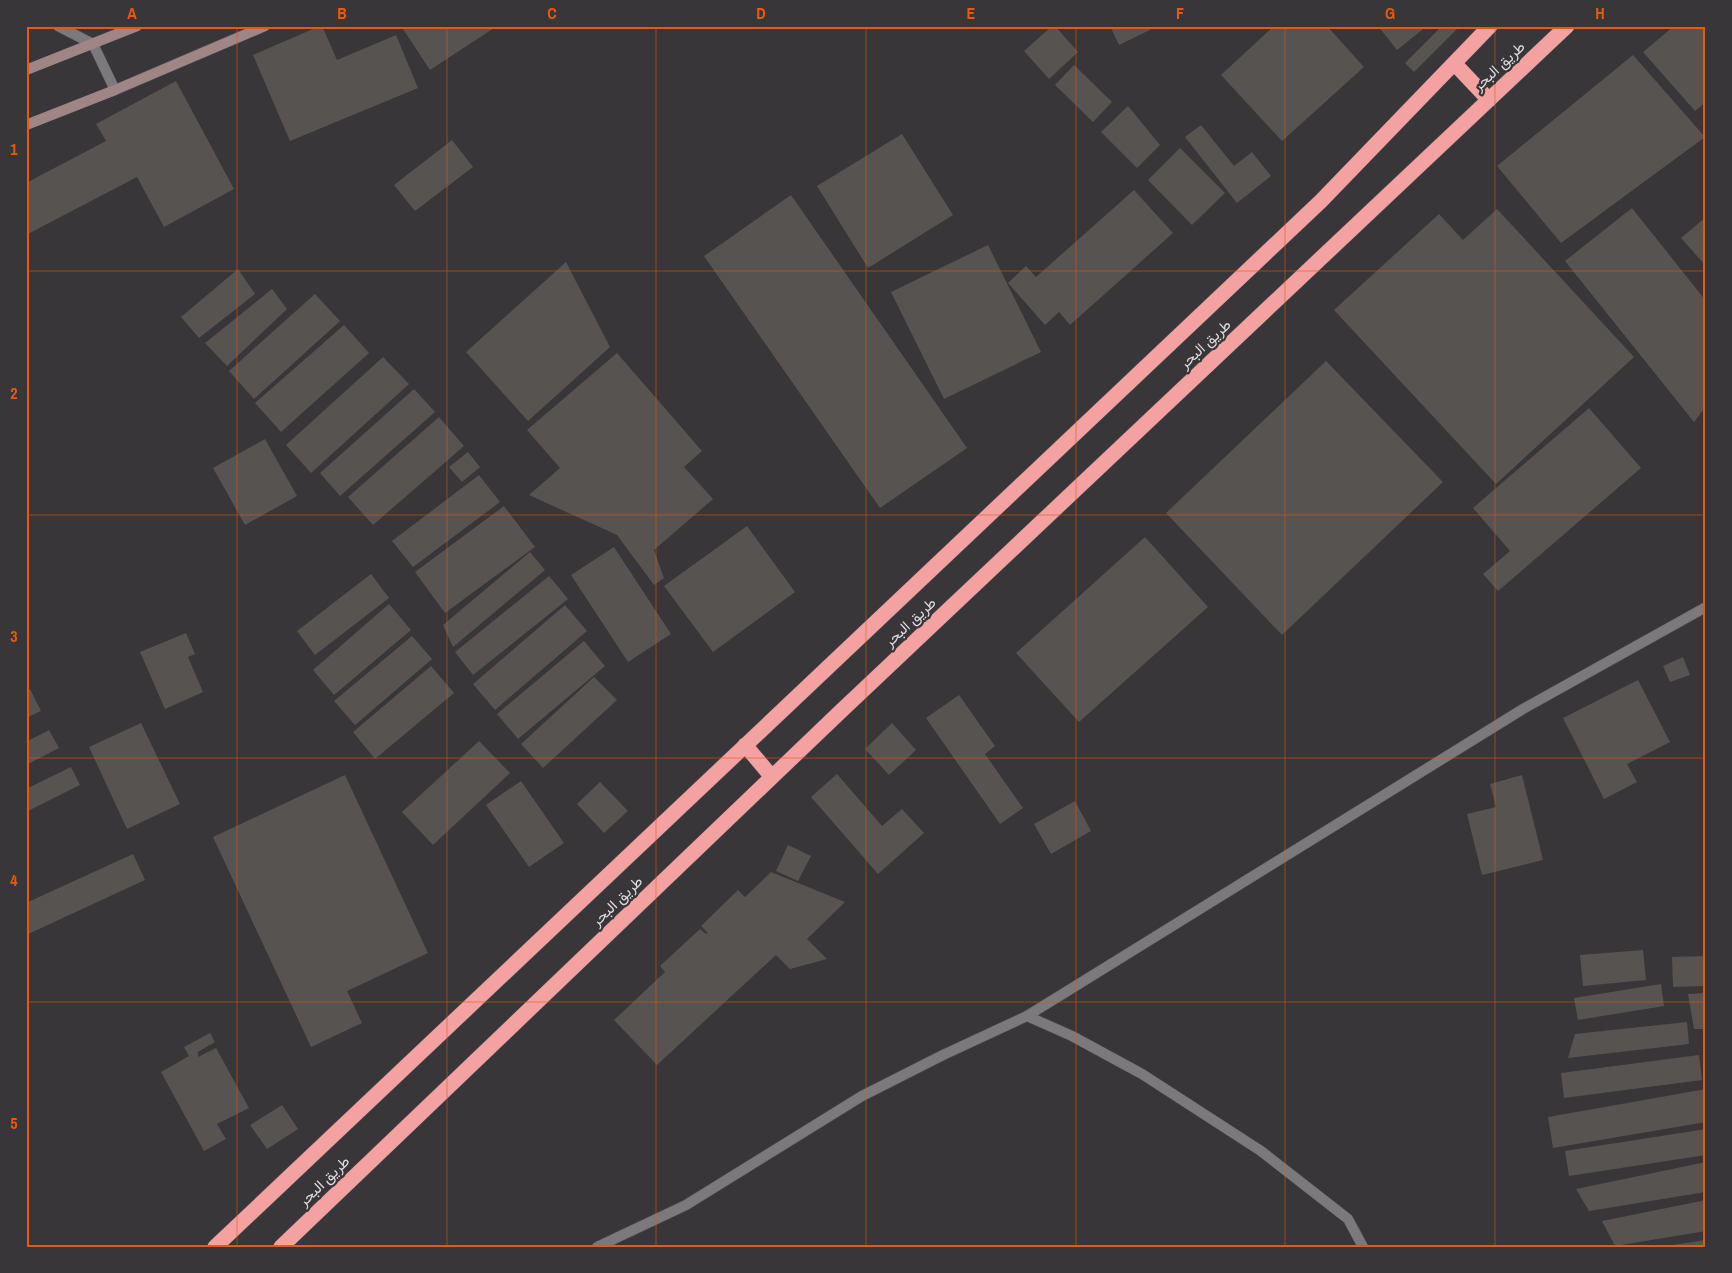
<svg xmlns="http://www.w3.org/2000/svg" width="1732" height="1273" viewBox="0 0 1732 1273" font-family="'Archivo Narrow',Vazirmatn,sans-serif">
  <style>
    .building { fill: #575351 }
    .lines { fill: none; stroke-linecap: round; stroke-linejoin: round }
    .street-casing { stroke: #545255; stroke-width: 11 }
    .secondary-casing { stroke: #545255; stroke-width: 11 }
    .highway-casing { stroke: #545255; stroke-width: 16 }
    .street { stroke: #7c797c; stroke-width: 10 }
    .secondary { stroke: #a08587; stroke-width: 10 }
    .highway { stroke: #f3a1a1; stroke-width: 15 }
    .grid { fill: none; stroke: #e8590c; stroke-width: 1; stroke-opacity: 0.55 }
    .labels { text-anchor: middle; stroke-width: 4.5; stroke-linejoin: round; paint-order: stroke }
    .street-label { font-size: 15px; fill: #dcdadc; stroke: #383638 }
    .neatline { fill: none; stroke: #e8590c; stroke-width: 2 }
    .grid-label { font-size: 16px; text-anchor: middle; font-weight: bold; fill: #e8590c }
  </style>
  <rect width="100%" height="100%" fill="#383638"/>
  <!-- building -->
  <path class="building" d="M320,26h2l15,34 59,-25 22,53 -128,53 -37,-86z
    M401,26h96l-67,44z
    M1052,26h3l23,26 -29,27 -25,-28z
    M1110,26h48l-39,19z
    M1274,26h53l37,41 -82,74 -61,-66z
    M1378,26h49l-30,24z
    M1442,26l16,2 -44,44 -9,-9z
    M1674,26h32v76l-11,9 -52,-59z
    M1633,55l72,82 -144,106 -64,-77z
    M1074,65l38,37 -19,20 -38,-37z
    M176,81l58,108 -70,38 -27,-50 -111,58v-52l80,-42 -10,-17z
    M1128,106l32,39 -23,23 -36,-36z
    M1201,125l33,41 18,-14 19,24 -34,27 -52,-66z
    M902,134l51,81 -85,53 -51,-82z
    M452,140l21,27 -58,44 -21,-26z
    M1180,148l45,45 -33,32 -44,-45z
    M1134,190l39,43 -103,92 -11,-13 -14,13 -37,-42 18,-17 10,11z
    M791,195l176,253 -87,60 -176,-252z
    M1632,208l74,93v105l-12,16 -129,-161z
    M1497,209l137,148 -138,127 -162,-174 105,-96 24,26z
    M1706,217v49l-25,-28z
    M988,245l53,107 -97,47 -53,-107z
    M566,262l44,85 -82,74 -62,-69z
    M238,269l17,25 -56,44 -18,-21z
    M272,289l15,20 -60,57 -22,-23z
    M315,294l25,27 -86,78 -25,-28z
    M344,325l25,28 -88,79 -26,-29z
    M617,353l85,98 -18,16 29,32 -59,51 10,28 -10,7 -37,-50 -88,-40 31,-27 -33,-38z
    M383,357l26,27 -98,89 -25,-28z
    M1326,361l117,121 -161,153 -116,-122z
    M414,389l21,23 -95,84 -20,-23z
    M1589,408l52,60 -143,123 -15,-17 27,-23 -37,-43z
    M439,417l25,29 -91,79 -25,-28z
    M265,439l32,57 -52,29 -32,-57z
    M468,452l12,15 -18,15 -13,-15z
    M479,475l21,27 -87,65 -21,-26z
    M504,506l31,41 -90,66 -30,-41z
    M747,526l48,66 -82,60 -49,-66z
    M1145,537l63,70 -129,115 -63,-69z
    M614,547l57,87 -43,28 -57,-87z
    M530,552l15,18 -92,77 -10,-22z
    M371,574l18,24 -74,57 -18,-24z
    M549,576l19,23 -95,76 -18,-23z
    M389,604l22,26 -77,65 -21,-25z
    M565,605l22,26 -92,79 -22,-26z
    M186,633l9,21 -7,3 15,35 -38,17 -25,-57z
    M412,636l20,23 -77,66 -21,-24z
    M584,641l21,25 -87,73 -21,-25z
    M1683,657l7,18 -20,7 -7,-16z
    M431,666l23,27 -79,66 -22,-27z
    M594,677l23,23 -74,68 -22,-24z
    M1638,680l32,62 -43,22 10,18 -33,17 -41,-81z
    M30,689l11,22 -15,7v-27z
    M959,695l36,51 -10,8 38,54 -23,16 -74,-106z
    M141,723l39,81 -53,25 -38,-82z
    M892,723l24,27 -27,25 -24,-26z
    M49,730l10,18 -33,17v-23z
    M479,741l31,32 -77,72 -31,-33z
    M71,767l9,18 -54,27v-23z
    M837,774l45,52 20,-17 22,24 -46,41 -67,-77z
    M345,775l83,178 -81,38 15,32 -51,24 -98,-210z
    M1522,775l21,85 -61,15 -15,-61 29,-7 -6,-23z
    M521,781l43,62 -35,24 -43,-62z
    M600,782l28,29 -24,22 -27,-29z
    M1075,801l16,30 -40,23 -17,-30z
    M788,845l23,11 -13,25 -22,-10z
    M133,854l12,26 -119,55v-32z
    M771,872l74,30 -38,37 20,20 -37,10 -14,-14 -119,110 -43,-45 51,-48 -5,-6 40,-37 6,5 2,-1 -7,-7 37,-36 7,7z
    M1643,950l3,30 -63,6 -3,-31z
    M1706,956v30l-33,1 -1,-30z
    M1661,984l3,22 -86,14 -4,-22z
    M1706,993v36h-12l-6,-35z
    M1687,1022l2,22 -121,14 7,-24z
    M210,1033l5,9 -17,10v5l18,-9 33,60 -32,16 9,15 -22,12 -43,-79 28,-16 -5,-9z
    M1703,1038h3v28h-3z
    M1699,1055l3,25 -138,18 -3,-25z
    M1706,1089v33l-153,26 -5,-31z
    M282,1105l16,24 -31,20 -17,-24z
    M1706,1129v26l-137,21 -4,-25z
    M1706,1162v30l-117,19 -13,-22z
    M1706,1200v31l-91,15 -13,-25z
    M1706,1240v7h-40v-1z"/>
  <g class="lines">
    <defs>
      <path id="street" d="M58,26l35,18 22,46
        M1027,1016l496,-307 183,-102
        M597,1247l89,-42 176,-109 81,-41 84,-39 45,20 70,38 119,77 87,68 15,28"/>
      <path id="secondary" d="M26,70l111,-44
        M26,125l89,-35 150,-64"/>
      <path id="highway" d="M1455,64l34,36
        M745,745l27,32
        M215,1247l1106,-1046 169,-175
        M281,1247l559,-535 727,-686"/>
    </defs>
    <!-- street casing -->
    <use href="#street" class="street-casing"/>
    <!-- secondary casing -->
    <use href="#secondary" class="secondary-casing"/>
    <!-- highway casing -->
    <use href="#highway" class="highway-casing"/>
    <!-- street -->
    <use href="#street" class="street"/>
    <!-- secondary -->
    <use href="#secondary" class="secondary"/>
    <!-- highway -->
    <use href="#highway" class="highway"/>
  </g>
  <!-- grid -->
  <path class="grid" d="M237,26v1221M447,26v1221M656,26v1221M866,26v1221M1076,26v1221M1285,26v1221M1495,26v1221M26,271h1680M26,515h1680M26,758h1680M26,1002h1680"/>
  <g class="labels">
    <!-- street labels -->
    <g class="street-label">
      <text transform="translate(1499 66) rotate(-43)" y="5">طريق البحر</text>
      <text transform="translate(1205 344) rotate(-43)" y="5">طريق البحر</text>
      <text transform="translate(910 622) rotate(-43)" y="5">طريق البحر</text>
      <text transform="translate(617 901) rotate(-44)" y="5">طريق البحر</text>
      <text transform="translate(324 1181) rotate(-44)" y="5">طريق البحر</text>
    </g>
  </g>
  <!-- border -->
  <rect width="1732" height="1273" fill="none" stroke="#383638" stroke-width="55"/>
  <rect x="28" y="28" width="1676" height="1218" class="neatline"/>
  <g class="grid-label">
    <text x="132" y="19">A</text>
    <text x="342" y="19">B</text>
    <text x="552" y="19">C</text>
    <text x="761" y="19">D</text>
    <text x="971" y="19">E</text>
    <text x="1180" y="19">F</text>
    <text x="1390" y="19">G</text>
    <text x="1600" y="19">H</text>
    <text x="14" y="155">1</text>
    <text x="14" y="399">2</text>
    <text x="14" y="642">3</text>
    <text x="14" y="886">4</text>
    <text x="14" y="1129">5</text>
  </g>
</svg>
